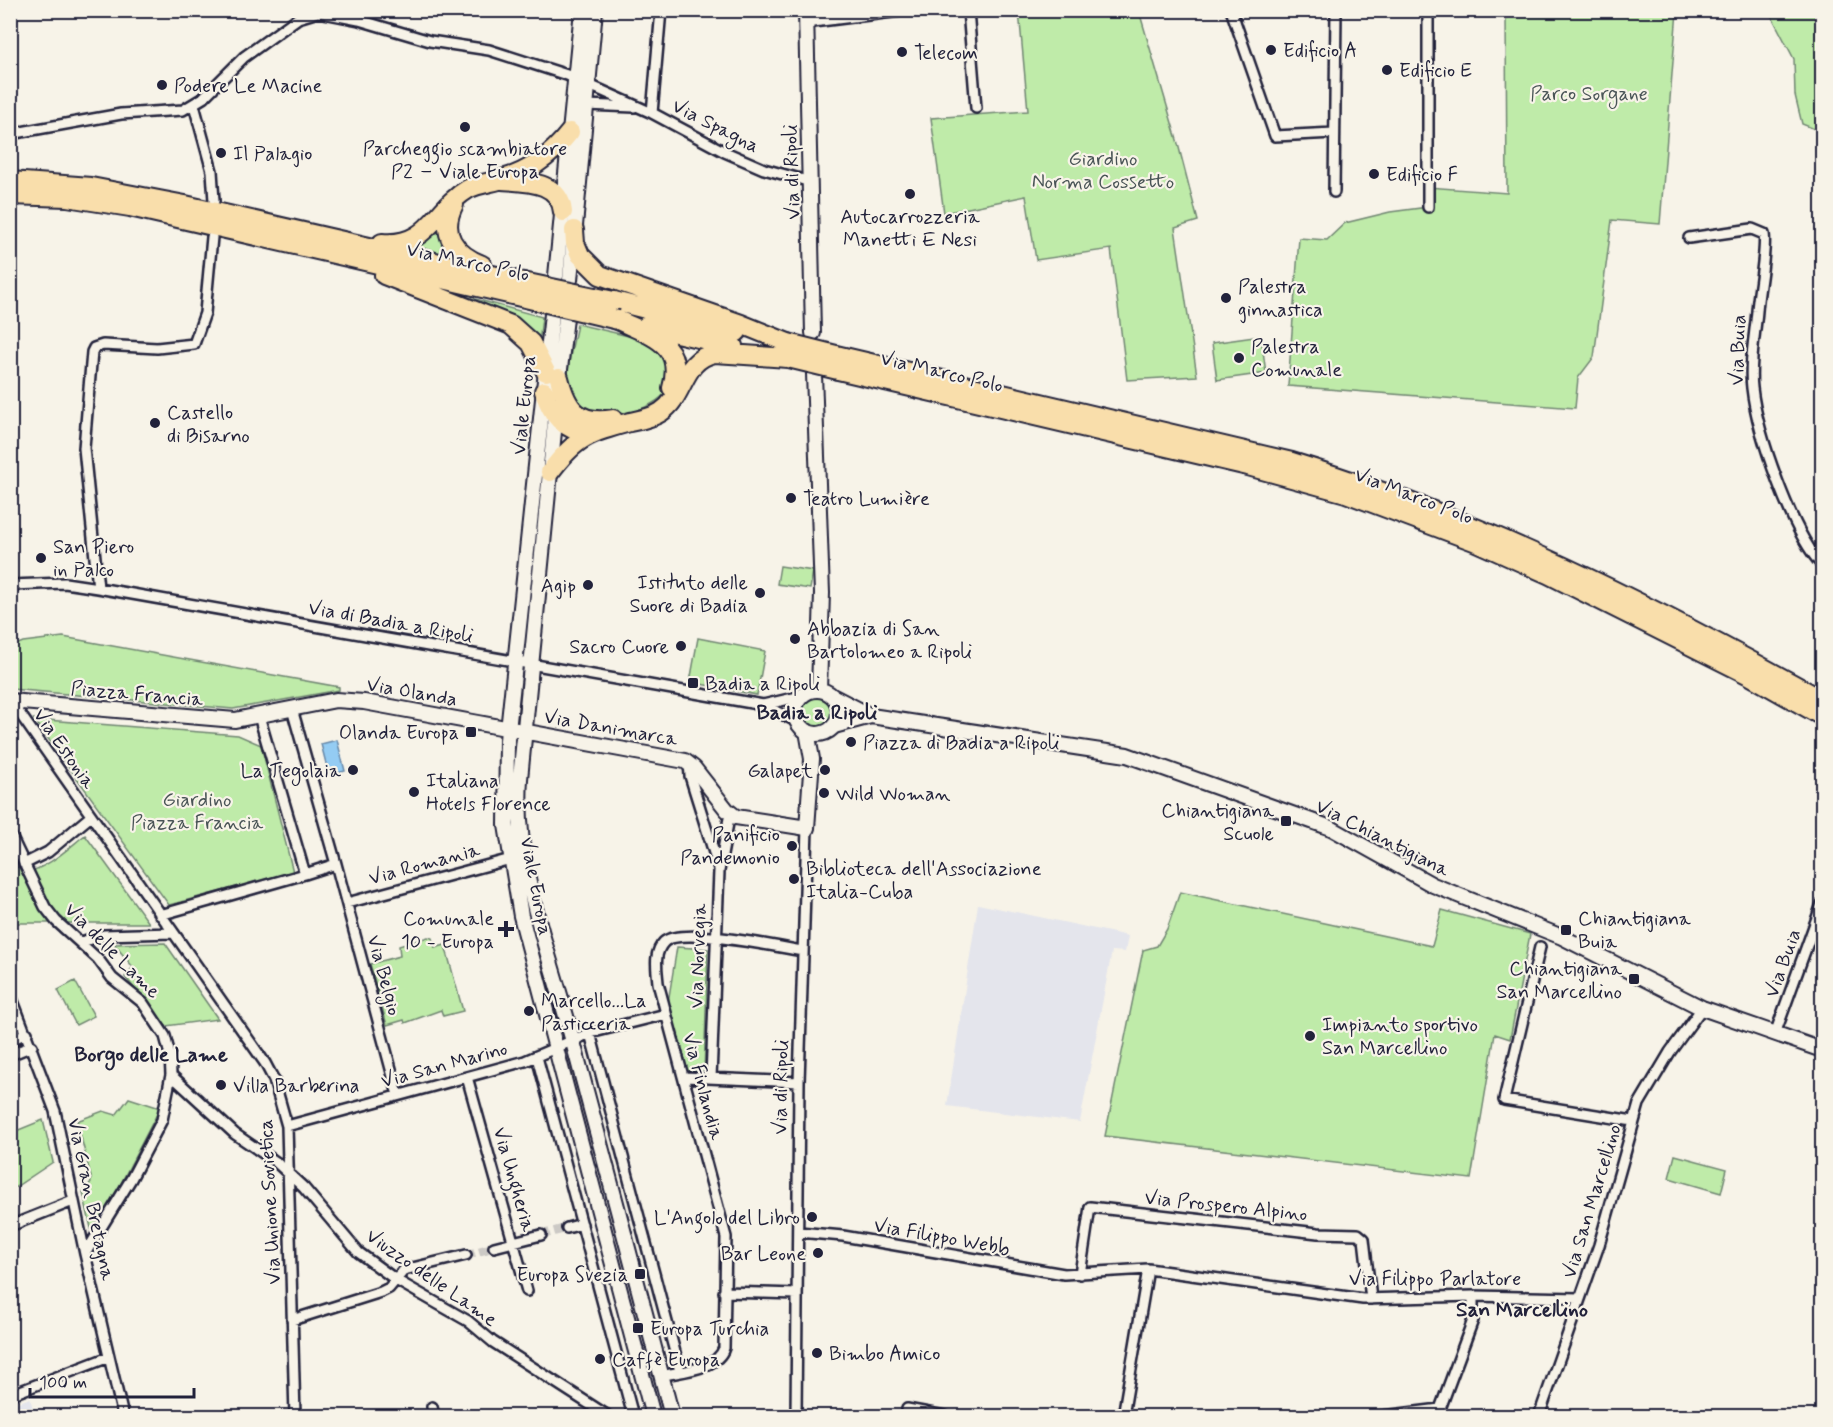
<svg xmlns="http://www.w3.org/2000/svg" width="1833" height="1427" viewBox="0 0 1833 1427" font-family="Mynerve,sans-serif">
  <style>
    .built { fill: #e4e5ec }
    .green { fill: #bfeba9; stroke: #708672; stroke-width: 1.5 }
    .water { fill: #94ccf3; stroke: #6688a9; stroke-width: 1.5 }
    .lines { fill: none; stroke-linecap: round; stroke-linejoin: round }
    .street-tunnel { stroke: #ccc9c5; stroke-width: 9; stroke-dasharray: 9 4.5; stroke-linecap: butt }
    .street-casing { stroke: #22223b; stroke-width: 14 }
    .secondary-casing { stroke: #22223b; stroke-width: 18 }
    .highway-casing { stroke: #22223b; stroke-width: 22 }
    .street { stroke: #f7f3e8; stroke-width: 9 }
    .secondary { stroke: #f7f3e8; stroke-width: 14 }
    .highway { stroke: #f9deab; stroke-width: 18 }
    .highway-bridge-casing { stroke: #22223b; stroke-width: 22; stroke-linecap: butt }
    .highway-bridge { stroke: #f9deab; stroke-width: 18 }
    .poi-dot { fill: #22223b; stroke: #f7f3e8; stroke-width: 2 }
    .labels { text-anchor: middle; stroke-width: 4.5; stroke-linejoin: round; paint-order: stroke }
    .poi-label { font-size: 20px; fill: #22223b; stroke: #f7f3e8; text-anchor: start }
    .park-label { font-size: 20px; fill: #495456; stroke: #f7f3e8 }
    .street-label { font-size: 20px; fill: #22223b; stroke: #f7f3e8 }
    .neighbourhood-label { font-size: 21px; font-weight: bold; fill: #22223b; stroke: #f7f3e8 }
  </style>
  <rect width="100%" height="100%" fill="#f7f3e8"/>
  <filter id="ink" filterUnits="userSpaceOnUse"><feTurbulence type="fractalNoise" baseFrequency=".0167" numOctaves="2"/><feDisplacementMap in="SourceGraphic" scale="12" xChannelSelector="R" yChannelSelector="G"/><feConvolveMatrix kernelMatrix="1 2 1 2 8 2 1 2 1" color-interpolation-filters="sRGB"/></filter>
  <g filter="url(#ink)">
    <!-- built -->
    <path class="built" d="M978,904l150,32 -3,16 -13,-1 -32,171 -133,-16z
      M30,1398l5,18h-24v-11z"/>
    <!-- green -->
    <path class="green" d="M1019,11h120l38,129 21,81 -23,7 22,148 -70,4 -16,-131 -75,11 -10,-64 -82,17 -13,-95 97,-7z
      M1506,11h171l-17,213 -48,-4 -18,137 -16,21 -3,30 -287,-22 11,-148 28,2 18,-17 45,-11 38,-5v-20l79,6z
      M1769,11h53v121l-20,-8 -7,-29 -1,-36z
      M441,221l13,37 -47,-10z
      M442,290l100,27 -3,27z
      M577,324l77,18 9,6c2,11 8,27 6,37 -4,20 -50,34 -67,32 -15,-2 -25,-11 -31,-25 -8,-19 3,-49 6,-68z
      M1261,336l5,37 -49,7 -5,-37z
      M780,566l33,5 -3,18 -33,-5z
      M63,637l276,50v3l-106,19 -222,-20v-42l12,-5z
      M698,638l67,13 -8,44 -67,-13z
      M802 712a15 15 0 1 1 30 0a15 15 0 1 1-30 0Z
      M34,719l204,16 23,10 32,127 -124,33z
      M85,835l64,88h-138l-1,-53 11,-4 3,7c24,-5 42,-23 61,-38z
      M1180,892l252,54 10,-36 88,24 -20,105 -15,-5 -24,145 -366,-43 38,-186 14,-4 10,-17z
      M428,937l4,1 3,10 10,-3 18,66 -20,5 -2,-6 -36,13 -1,-3 -17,5 -17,-61 30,-8 -1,-10z
      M165,943l53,76 -52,7 -41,-49 8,-10 -19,-23z
      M677,947l31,2 -4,124 -17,-1 -19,-69z
      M75,981l19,35 -18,9 -18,-35z
      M129,1098l31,10 -67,129 -10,-45 8,-10v-5l-14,-56 26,-10 13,4z
      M43,1120l10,42 -42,28v-57z
      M1675,1155l52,14 -6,24 -52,-15z"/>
    <!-- water -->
    <path class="water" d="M337,740l8,31 -16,4 -8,-31z"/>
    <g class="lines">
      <!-- street-tunnel -->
      <path class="street-tunnel" d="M541,1235l26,-7
        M466,1255l28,-8"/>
      <defs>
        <path id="street" d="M968,10l8,98
          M1231,10l44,126 59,-3
          M805,23l104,-13
          M194,105l18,66 2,30
          M586,105l48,2
          M652,113l9,-103
          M10,134l111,-20 62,-4 20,-12 41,-41 54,-39 20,-6 41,8 71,21 59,9 78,25 85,38 73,39 39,17 47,13
          M1334,192l2,-182
          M1428,207v-197
          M1689,238l63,-9 12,5c3,15 -6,58 -7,77 -2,24 -8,53 -5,77 5,45 40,145 70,177
          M10,585l55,-2 33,5 665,117 35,17
          M98,588l-14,-140 8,-96 2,-4 9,-3 54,3 37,-4 11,-31 7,-76
          M11,701l254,362 9,17 13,46 8,290
          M763,705l39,-9
          M259,716l46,158 31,-10 -44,-155
          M689,762l1,14 29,93
          M10,834l35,73 11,14 42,38 14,19 31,25 22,33 5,19 1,20 -9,45 -31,59 -46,75
          M24,864l24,-12 43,-36
          M336,864l62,231
          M347,903l164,-44
          M160,915l145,-41
          M81,942l23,-7 68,-2
          M1540,947l-36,153 129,21
          M10,993l45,118 30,143 38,162
          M590,1033l90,338
          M1775,1034l47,-130
          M10,1040l17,-7
          M10,1055l22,-9
          M537,1057l96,359
          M171,1075l64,59 41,28 28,26 54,64 38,28 72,41 25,21 115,74
          M467,1077l60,214
          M684,1077l115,5
          M711,1078l8,-207 11,-58
          M287,1126l238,-65 65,-28 76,-19
          M10,1226l63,-25
          M567,1228l15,-4
          M799,1232l44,4 221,38 84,-5 215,30 110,-3 106,2
          M494,1247l47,-12
          M1080,1274l10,-67 228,26 40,1 6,5 7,60
          M724,1292l73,2
          M292,1320l89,-28 8,-4 15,-18 62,-15
          M661,1376c20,-5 56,-6 63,-28l2,-111 -68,-254c-1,-13 -5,-30 6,-41 16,-16 114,5 139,9
          M10,1395l99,-38
          M432,1407l2,9
          M907,1409l38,7
          M796,1416l3,-334 8,-254
          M1123,1416l25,-147
          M1383,1416l57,-7 33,-89v-24
          M1539,1416l60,-171 40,-141 31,-52 32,-44"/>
        <path id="secondary" d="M806,10l7,323
          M556,276l26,-266
          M570,280l25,-270
          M552,314l-45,426 -1,85 15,91 132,500
          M814,374l8,219 -3,97
          M558,386l8,-68
          M556,411l-36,368c-6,86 27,166 49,248 35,129 69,260 103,389
          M795 712a22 22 0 1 1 44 0a22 22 0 1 1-44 0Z
          M834,697l37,19 256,39 204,73 102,57 129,52 140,71 120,42
          M10,701l225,19 101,-20 28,2 321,59 9,7 33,42 9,7 71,11 5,-69 -5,-28
          M834,726l37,-10"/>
        <path id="highway" d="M502,180c25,2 58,1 61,32
          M10,181l81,6 94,18 338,77
          M10,195l57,2 63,10 391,90
          M454,204c-15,29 0,50 28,61
          M574,230l1,13 5,12 20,20 141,49 47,19
          M382,243c47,4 52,-34 86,-54 9,-5 20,-6 31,-9 30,-7 52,-24 71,-48
          M384,275l127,50 20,18 15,29
          M614,301l123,31
          M618,320c33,16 67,23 54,68
          M646,326l87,20
          M836,355l456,107c187,56 361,144 530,238
          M838,370l410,96 98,27 128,48 74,33 201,101 73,41
          M559,378c8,32 20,47 54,41
          M544,391c7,24 19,39 45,42
          M550,472c26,-35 39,-39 80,-50 10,-2 22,-4 31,-10 25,-17 20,-52 54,-59l73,5"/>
      </defs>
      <!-- street casing -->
      <use href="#street" class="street-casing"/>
      <!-- secondary casing -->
      <use href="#secondary" class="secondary-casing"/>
      <!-- highway casing -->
      <use href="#highway" class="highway-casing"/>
      <!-- street -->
      <use href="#street" class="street"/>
      <!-- secondary -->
      <use href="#secondary" class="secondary"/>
      <!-- highway -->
      <use href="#highway" class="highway"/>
      <defs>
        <path id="highway-bridge" d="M523,282l91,19
          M521,297l97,23
          M788,343l48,12
          M788,358l50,12"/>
      </defs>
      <!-- highway-bridge casing -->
      <use href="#highway-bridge" class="highway-bridge-casing"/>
      <!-- highway-bridge -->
      <use href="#highway-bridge" class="highway-bridge"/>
    </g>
  </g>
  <!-- markers -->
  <g class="poi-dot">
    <circle cx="1271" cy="50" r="6"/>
    <circle cx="902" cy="52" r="6"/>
    <circle cx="1387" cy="70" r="6"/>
    <circle cx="162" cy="85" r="6"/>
    <circle cx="465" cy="127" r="6"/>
    <circle cx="221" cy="153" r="6"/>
    <circle cx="1374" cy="174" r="6"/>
    <circle cx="910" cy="194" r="6"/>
    <circle cx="1226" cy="298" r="6"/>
    <circle cx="1239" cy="358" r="6"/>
    <circle cx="155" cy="423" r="6"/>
    <circle cx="791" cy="498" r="6"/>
    <circle cx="41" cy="558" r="6"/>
    <circle cx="588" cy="585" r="6"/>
    <circle cx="760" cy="593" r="6"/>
    <circle cx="795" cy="639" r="6"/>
    <circle cx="681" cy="646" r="6"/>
    <rect x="687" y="677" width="12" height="12" rx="3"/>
    <rect x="465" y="726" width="12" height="12" rx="3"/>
    <circle cx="851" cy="742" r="6"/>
    <circle cx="353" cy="770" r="6"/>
    <circle cx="825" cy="770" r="6"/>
    <circle cx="414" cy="792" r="6"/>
    <circle cx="824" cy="793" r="6"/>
    <rect x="1280" y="815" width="12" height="12" rx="3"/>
    <circle cx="792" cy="846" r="6"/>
    <circle cx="794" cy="879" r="6"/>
    <path d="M503 920h6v6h6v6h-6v6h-6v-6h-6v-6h6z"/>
    <rect x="1560" y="924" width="12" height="12" rx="3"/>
    <rect x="1628" y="973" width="12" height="12" rx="3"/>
    <circle cx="529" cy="1011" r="6"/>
    <circle cx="1310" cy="1036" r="6"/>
    <circle cx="221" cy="1085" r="6"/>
    <circle cx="812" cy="1217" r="6"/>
    <circle cx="818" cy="1253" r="6"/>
    <rect x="634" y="1268" width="12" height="12" rx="3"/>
    <rect x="632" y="1322" width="12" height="12" rx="3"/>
    <circle cx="817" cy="1353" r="6"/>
    <circle cx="600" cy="1359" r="6"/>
  </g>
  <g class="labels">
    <!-- poi labels -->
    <g class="poi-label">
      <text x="1283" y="57">Edificio A</text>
      <text x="914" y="59">Telecom</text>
      <text x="1399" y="77">Edificio E</text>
      <text x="174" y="92">Podere Le Macine</text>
      <text x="465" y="155" text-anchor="middle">Parcheggio scambiatore<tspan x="465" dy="23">P2 – Viale Europa</tspan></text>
      <text x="233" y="160">Il Palagio</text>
      <text x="1386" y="181">Edificio F</text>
      <text x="910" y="223" text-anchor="middle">Autocarrozzeria<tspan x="910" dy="23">Manetti E Nesi</tspan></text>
      <text x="1238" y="293">Palestra<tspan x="1238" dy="23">ginnastica</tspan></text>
      <text x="1251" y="353">Palestra<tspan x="1251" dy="23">Comunale</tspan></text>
      <text x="167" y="419">Castello<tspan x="167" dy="23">di Bisarno</tspan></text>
      <text x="803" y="505">Teatro Lumière</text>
      <text x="53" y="553">San Piero<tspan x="53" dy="23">in Palco</tspan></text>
      <text x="748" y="589" text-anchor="end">Istituto delle<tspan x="748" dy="23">Suore di Badia</tspan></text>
      <text x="576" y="592" text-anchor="end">Agip</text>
      <text x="807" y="635">Abbazia di San<tspan x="807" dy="23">Bartolomeo a Ripoli</tspan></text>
      <text x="669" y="653" text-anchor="end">Sacro Cuore</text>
      <text x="705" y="690">Badia a Ripoli</text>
      <text x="459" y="739" text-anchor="end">Olanda Europa</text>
      <text x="863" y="749">Piazza di Badia a Ripoli</text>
      <text x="341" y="777" text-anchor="end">La Tegolaia</text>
      <text x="813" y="777" text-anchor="end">Galapet</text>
      <text x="426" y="787">Italiana<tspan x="426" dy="23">Hotels Florence</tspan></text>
      <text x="836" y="800">Wild Woman</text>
      <text x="1274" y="817" text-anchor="end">Chiantigiana<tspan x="1274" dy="23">Scuole</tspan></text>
      <text x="780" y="841" text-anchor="end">Panificio<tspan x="780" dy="23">Pandemonio</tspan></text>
      <text x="806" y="875">Biblioteca dell'Associazione<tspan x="806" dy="23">Italia-Cuba</tspan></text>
      <text x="494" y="925" text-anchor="end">Comunale<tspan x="494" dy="23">10 - Europa</tspan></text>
      <text x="1578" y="925">Chiantigiana<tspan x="1578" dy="23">Buia</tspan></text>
      <text x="1622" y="975" text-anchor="end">Chiantigiana<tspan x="1622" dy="23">San Marcellino</tspan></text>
      <text x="541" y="1007">Marcello...La<tspan x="541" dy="23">Pasticceria</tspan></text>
      <text x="1322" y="1031">Impianto sportivo<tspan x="1322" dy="23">San Marcellino</tspan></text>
      <text x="233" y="1092">Villa Barberina</text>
      <text x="800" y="1224" text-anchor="end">L'Angolo del Libro</text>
      <text x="806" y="1260" text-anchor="end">Bar Leone</text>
      <text x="628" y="1281" text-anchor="end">Europa Svezia</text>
      <text x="650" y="1335">Europa Turchia</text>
      <text x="829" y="1360">Bimbo Amico</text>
      <text x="612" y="1366">Caffè Europa</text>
    </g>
    <!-- park labels -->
    <g class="park-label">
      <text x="1589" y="100">Parco Sorgane</text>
      <text x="1103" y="165">Giardino<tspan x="1103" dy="23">Norma Cossetto</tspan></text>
      <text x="197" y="806">Giardino<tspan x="197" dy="23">Piazza Francia</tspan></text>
    </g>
    <!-- street labels -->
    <g class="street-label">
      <text transform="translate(716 125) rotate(27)" y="7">Via Spagna</text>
      <text transform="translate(791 172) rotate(-92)" y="7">Via di Ripoli</text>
      <text transform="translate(468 261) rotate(12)" y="7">Via Marco Polo</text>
      <text transform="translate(1737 350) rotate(-88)" y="7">Via Buia</text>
      <text transform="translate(942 371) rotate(13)" y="7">Via Marco Polo</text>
      <text transform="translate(523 405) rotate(-84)" y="7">Viale Europa</text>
      <text transform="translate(1414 495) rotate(21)" y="7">Via Marco Polo</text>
      <text transform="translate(391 621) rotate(10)" y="7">Via di Badia a Ripoli</text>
      <text transform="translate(412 691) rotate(10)" y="7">Via Olanda</text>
      <text transform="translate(137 693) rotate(5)" y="7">Piazza Francia</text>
      <text transform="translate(611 727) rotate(10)" y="7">Via Danimarca</text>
      <text transform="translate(65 748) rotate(55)" y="7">Via Estonia</text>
      <text transform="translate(1383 837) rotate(27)" y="7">Via Chiantigiana</text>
      <text transform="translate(424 863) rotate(-15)" y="7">Via Romania</text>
      <text transform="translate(537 886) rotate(79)" y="7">Viale Europa</text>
      <text transform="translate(113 950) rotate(45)" y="7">Via delle Lame</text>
      <text transform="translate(697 956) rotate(-88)" y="7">Via Norvegia</text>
      <text transform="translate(1782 963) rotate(-70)" y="7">Via Buia</text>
      <text transform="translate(385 975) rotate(75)" y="7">Via Belgio</text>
      <text transform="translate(444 1064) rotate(-15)" y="7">Via San Marino</text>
      <text transform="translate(704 1086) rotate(75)" y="7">Via Finlandia</text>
      <text transform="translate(780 1087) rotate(-89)" y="7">Via di Ripoli</text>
      <text transform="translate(515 1179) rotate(74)" y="7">Via Ungheria</text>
      <text transform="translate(92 1199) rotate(78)" y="7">Via Gran Bretagna</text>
      <text transform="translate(1591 1201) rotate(-73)" y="7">Via San Marcellino</text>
      <text transform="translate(269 1202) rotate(-93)" y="7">Via Unione Sovietica</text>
      <text transform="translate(1226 1205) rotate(6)" y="7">Via Prospero Alpino</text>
      <text transform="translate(942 1236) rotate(10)" y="7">Via Filippo Webb</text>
      <text transform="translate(432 1277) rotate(35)" y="7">Viuzzo delle Lame</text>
      <text x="1435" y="1285">Via Filippo Parlatore</text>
    </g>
    <!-- neighbourhood labels -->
    <g class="neighbourhood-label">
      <text x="817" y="719">Badia a Ripoli</text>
      <text x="151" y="1061">Borgo delle Lame</text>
      <text x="1522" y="1316">San Marcellino</text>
    </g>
  </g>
  <!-- margin -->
  <rect width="1833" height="1427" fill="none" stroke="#f7f3e8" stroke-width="36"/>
  <rect x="18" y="18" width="1797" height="1391" fill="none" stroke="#22223b" stroke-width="2" filter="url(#ink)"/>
  <!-- scale -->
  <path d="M30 1388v9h164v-9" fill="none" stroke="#22223b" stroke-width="3"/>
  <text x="39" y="1388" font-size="18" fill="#22223b" stroke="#f7f3e8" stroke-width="4.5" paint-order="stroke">100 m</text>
</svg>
